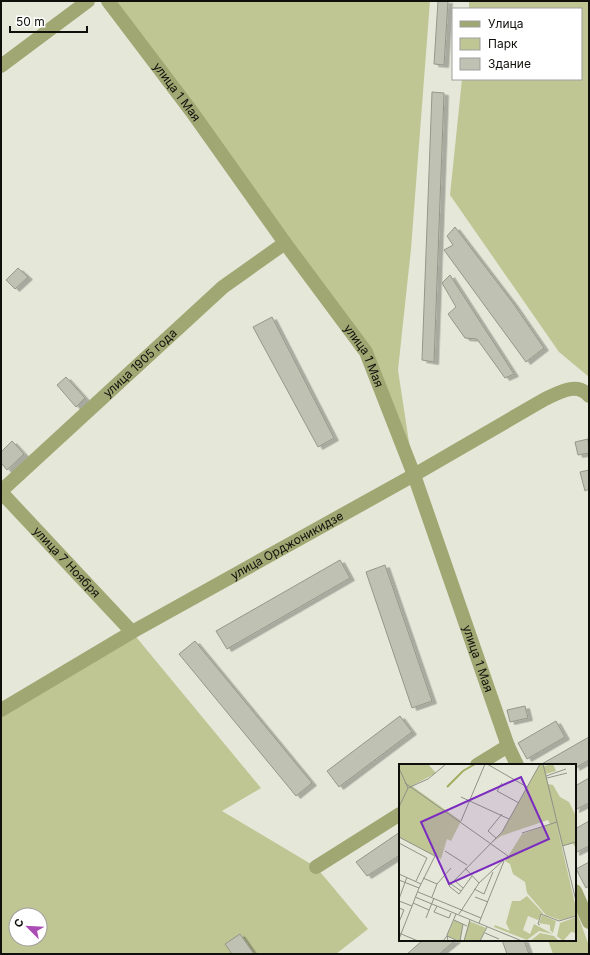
<svg xmlns="http://www.w3.org/2000/svg" width="590" height="955" viewBox="0 0 590 955" font-family="Inter,sans-serif">
  <style>
    .green { fill: #bfc694; fill-rule: evenodd }
    .building { fill: #bfc2b3; stroke: #959789; filter: url(#shadow) }
    .lines { fill: none; stroke-linecap: round; stroke-linejoin: round }
    .minor { stroke: #a0a773; stroke-width: 14 }
    .labels { text-anchor: middle; stroke-width: 3; stroke-linejoin: round; paint-order: stroke }
    .street-label { font-size: 12px; fill: #0f100b; stroke: #fff }
    .inset-river { fill: none; stroke: #a4ac61; stroke-width: 2 }
    .inset-road { fill: none; stroke: #8f9287; stroke-width: 1 }
    .view { fill: #7b2cbf; fill-opacity: 0.15; stroke: #7b2cbf; stroke-width: 2 }
    .inset-edge { fill: none; stroke: #0f100b; stroke-width: 2 }
  </style>
  <defs>
    <filter id="shadow"><feDropShadow dx="4.5" dy="2.5" stdDeviation="0" flood-color="#0004"/></filter>
  </defs>
  <rect width="100%" height="100%" fill="#e5e8d9"/>
  <!-- green -->
  <path class="green" d="M108,1h322l-19,248 -13,121 16,105 -48,-123z
    M469,1h120v376l-30,-25 -109,-157 12,-116h119v-70h-112z
    M132,632l129,156 -39,23 94,56 52,62 -32,25h-335v-244zM16,915h24v24h-24z
    M575,907l14,39v8h-36l-5,-14h27z"/>
  <!-- building -->
  <path class="building" d="M438,1h10l-4,64 -10,-1z
    M432,92l12,1 -10,269 -12,-2z
    M455,227l58,76 31,45 -18,14 -82,-112 9,-5 -6,-9z
    M18,268l10,9 -13,12 -9,-9z
    M450,275l64,99 -9,4 -28,-39 -12,-1 -17,-24 8,-7 -14,-24z
    M272,317l62,121 -16,9 -65,-120z
    M66,377l19,21 -9,9 -19,-22z
    M588,439l1,14 -11,2 -3,-13z
    M12,441l12,13 -17,16 -6,-7v-11z
    M589,470v19l-4,2 -5,-19z
    M340,560l10,18 -123,71 -11,-18z
    M385,565l47,136 -20,7 -46,-136z
    M195,641l117,142 -16,13 -117,-142z
    M525,706l3,12 -18,4 -3,-12z
    M400,716l12,16 -73,55 -12,-16z
    M556,721l9,16 -38,22 -9,-16z
    M589,737v23l-14,8v-3h-35z
    M589,778v25l-14,7v-24z
    M589,821v25l-14,7v-24z
    M400,832v23l-33,21 -11,-14z
    M589,862v24l-3,2 -10,-19z
    M240,934l14,20h-22l-7,-10z
    M423,940h33l-17,14h-32z
    M502,940h22l5,14h-22z"/>
  <g class="lines">
    <!-- minor -->
    <g class="minor">
      <path id="s1" d="M108,1l84,111 93,131 81,109 48,123 94,271 9,19"/>
      <path d="M1,66l87,-65"/>
      <path id="s2" d="M1,491l222,-204 62,-44"/>
      <path id="s3" d="M1,492l131,140"/>
      <path id="s4" d="M1,710l131,-78 282,-157 131,-76c13,-6 32,-18 44,-3"/>
      <path d="M477,765l31,-19"/>
      <path d="M316,867l84,-53"/>
      <path d="M575,891l14,31"/>
    </g>
  </g>
  <g class="labels">
    <!-- street labels -->
    <g class="street-label">
      <text dy="4" stroke="none"><textPath href="#s1" startOffset="114">улица 1 Мая</textPath></text>
      <text dy="4" stroke="none"><textPath href="#s1" startOffset="438">улица 1 Мая</textPath></text>
      <text dy="4" stroke="none"><textPath href="#s2" startOffset="189">улица 1905 года</textPath></text>
      <text dy="4" stroke="none"><textPath href="#s4" startOffset="330">улица Орджоникидзе</textPath></text>
      <text dy="4" stroke="none"><textPath href="#s3" startOffset="96">улица 7 Ноября</textPath></text>
      <text dy="4" stroke="none"><textPath href="#s1" startOffset="762">улица 1 Мая</textPath></text>
    </g>
  </g>
  <!-- overview -->
  <g transform="translate(399 764)">
    <rect width="177" height="177" fill="#e5e8d9"/>
    <path d="M0,0h29l8,9 -24,13 49,35 -10,20 -4,-2 -6,20 -42,-22zM141,0l4,2 9,-2 3,7 -10,3 2,10 5,1 7,12 9,5 7,14v33l-3,-6 -11,3 -6,-24 20,86v8l-16,4 -14,-5 -19,-22 -2,-11 -12,-8 -3,-10 -5,-3 17,-27 28,-10 -2,-4 -47,16 -10,7 11,-11zM128,132l16,17 -5,7 -10,-4 -5,14 7,4 4,-10 19,10 -14,-3 -12,9 -33,-13 1,-2 15,6 -4,-8 6,-22h8zM143,151l14,6 -3,12 -3,-3v-5l-11,-2zM177,153v16l-5,-1 -8,9 -6,-5 3,-13zM55,156l9,4 -3,17 -13,-5zM70,157l17,7 -6,13h-16zM141,169l14,3 5,5h-29z" fill="#bfc694"/>
    <path class="inset-river" d="M48,23l16,-16 12,-7"/>
    <path class="inset-road" d="M88,0l40,23M144,0l33,137M0,4l9,20M147,12l20,-7M148,14l20,-5M6,19l103,73 -29,27 -20,31M103,19l-5,8 22,12M62,33l48,22M0,43l9,-19 20,-9 18,-15M62,57l24,-57M123,69l35,-11M0,73l36,19 -16,32M97,74l-8,-7 14,-17M0,79l28,15 -11,23M163,82l14,-4M46,87l22,14M66,104l14,15M0,110l22,10M73,112l-13,18 -10,-8 53,-54 38,-68M24,114l14,6 -5,13M0,116l20,8 -7,18 -13,-5M55,116l9,8M38,120l14,-16M52,120l10,7M75,125l10,5 9,-22M19,128l63,26M16,133l107,44M76,133l13,5M0,135l8,-22M14,139l16,7M38,142l-3,6 15,6 2,-5M0,144l5,2 -5,12M27,154l8,-20M55,156l13,6M80,159l25,-62M141,161l-2,-1 3,-10 18,7 17,-5M0,169l19,8M86,169l14,6M0,175l13,-33M44,177l4,-5 11,5M49,177l-1,-6 9,-21M61,177l3,-17M65,177l6,-21M81,177l7,-14"/>
    <path class="view" d="M122,13l28,62 -100,45 -28,-62z"/>
    <rect width="177" height="177" class="inset-edge"/>
  </g>
  <!-- border -->
  <rect width="590" height="955" fill="none" stroke="#0f100b" stroke-width="4"/>
  <!-- legend -->
  <rect x="452" y="8" width="130" height="72" fill="#ffffff" stroke="#9f9f9d"/>
  <rect x="460" y="21" width="20" height="6" fill="#a0a773" stroke="#9f9f9d"/>
  <text x="488" y="28" font-size="12" fill="#0f100b">Улица</text>
  <rect x="460" y="38" width="20" height="12" fill="#bfc694" stroke="#9f9f9d"/>
  <text x="488" y="48" font-size="12" fill="#0f100b">Парк</text>
  <rect x="460" y="58" width="20" height="12" fill="#bfc2b3" stroke="#9f9f9d"/>
  <text x="488" y="68" font-size="12" fill="#0f100b">Здание</text>
  <!-- north arrow -->
  <g transform="translate(28 927) rotate(294)"><circle r="19" fill="#ffffff" stroke="#9f9f9d"/>
  <path d="M0-3L7 15L0 10L-7 15Z" fill="#ab4cb5"/>
  <text y="-6" font-size="11" font-weight="bold" text-anchor="middle" fill="#0f100b">С</text>
  </g>
  <!-- scale -->
  <path d="M10 26v6h77v-6" fill="none" stroke="#0f100b" stroke-width="2"/>
  <text x="16" y="26" font-size="12" fill="#0f100b" stroke="#ffffff" stroke-width="3" paint-order="stroke">50 m</text>
</svg>
